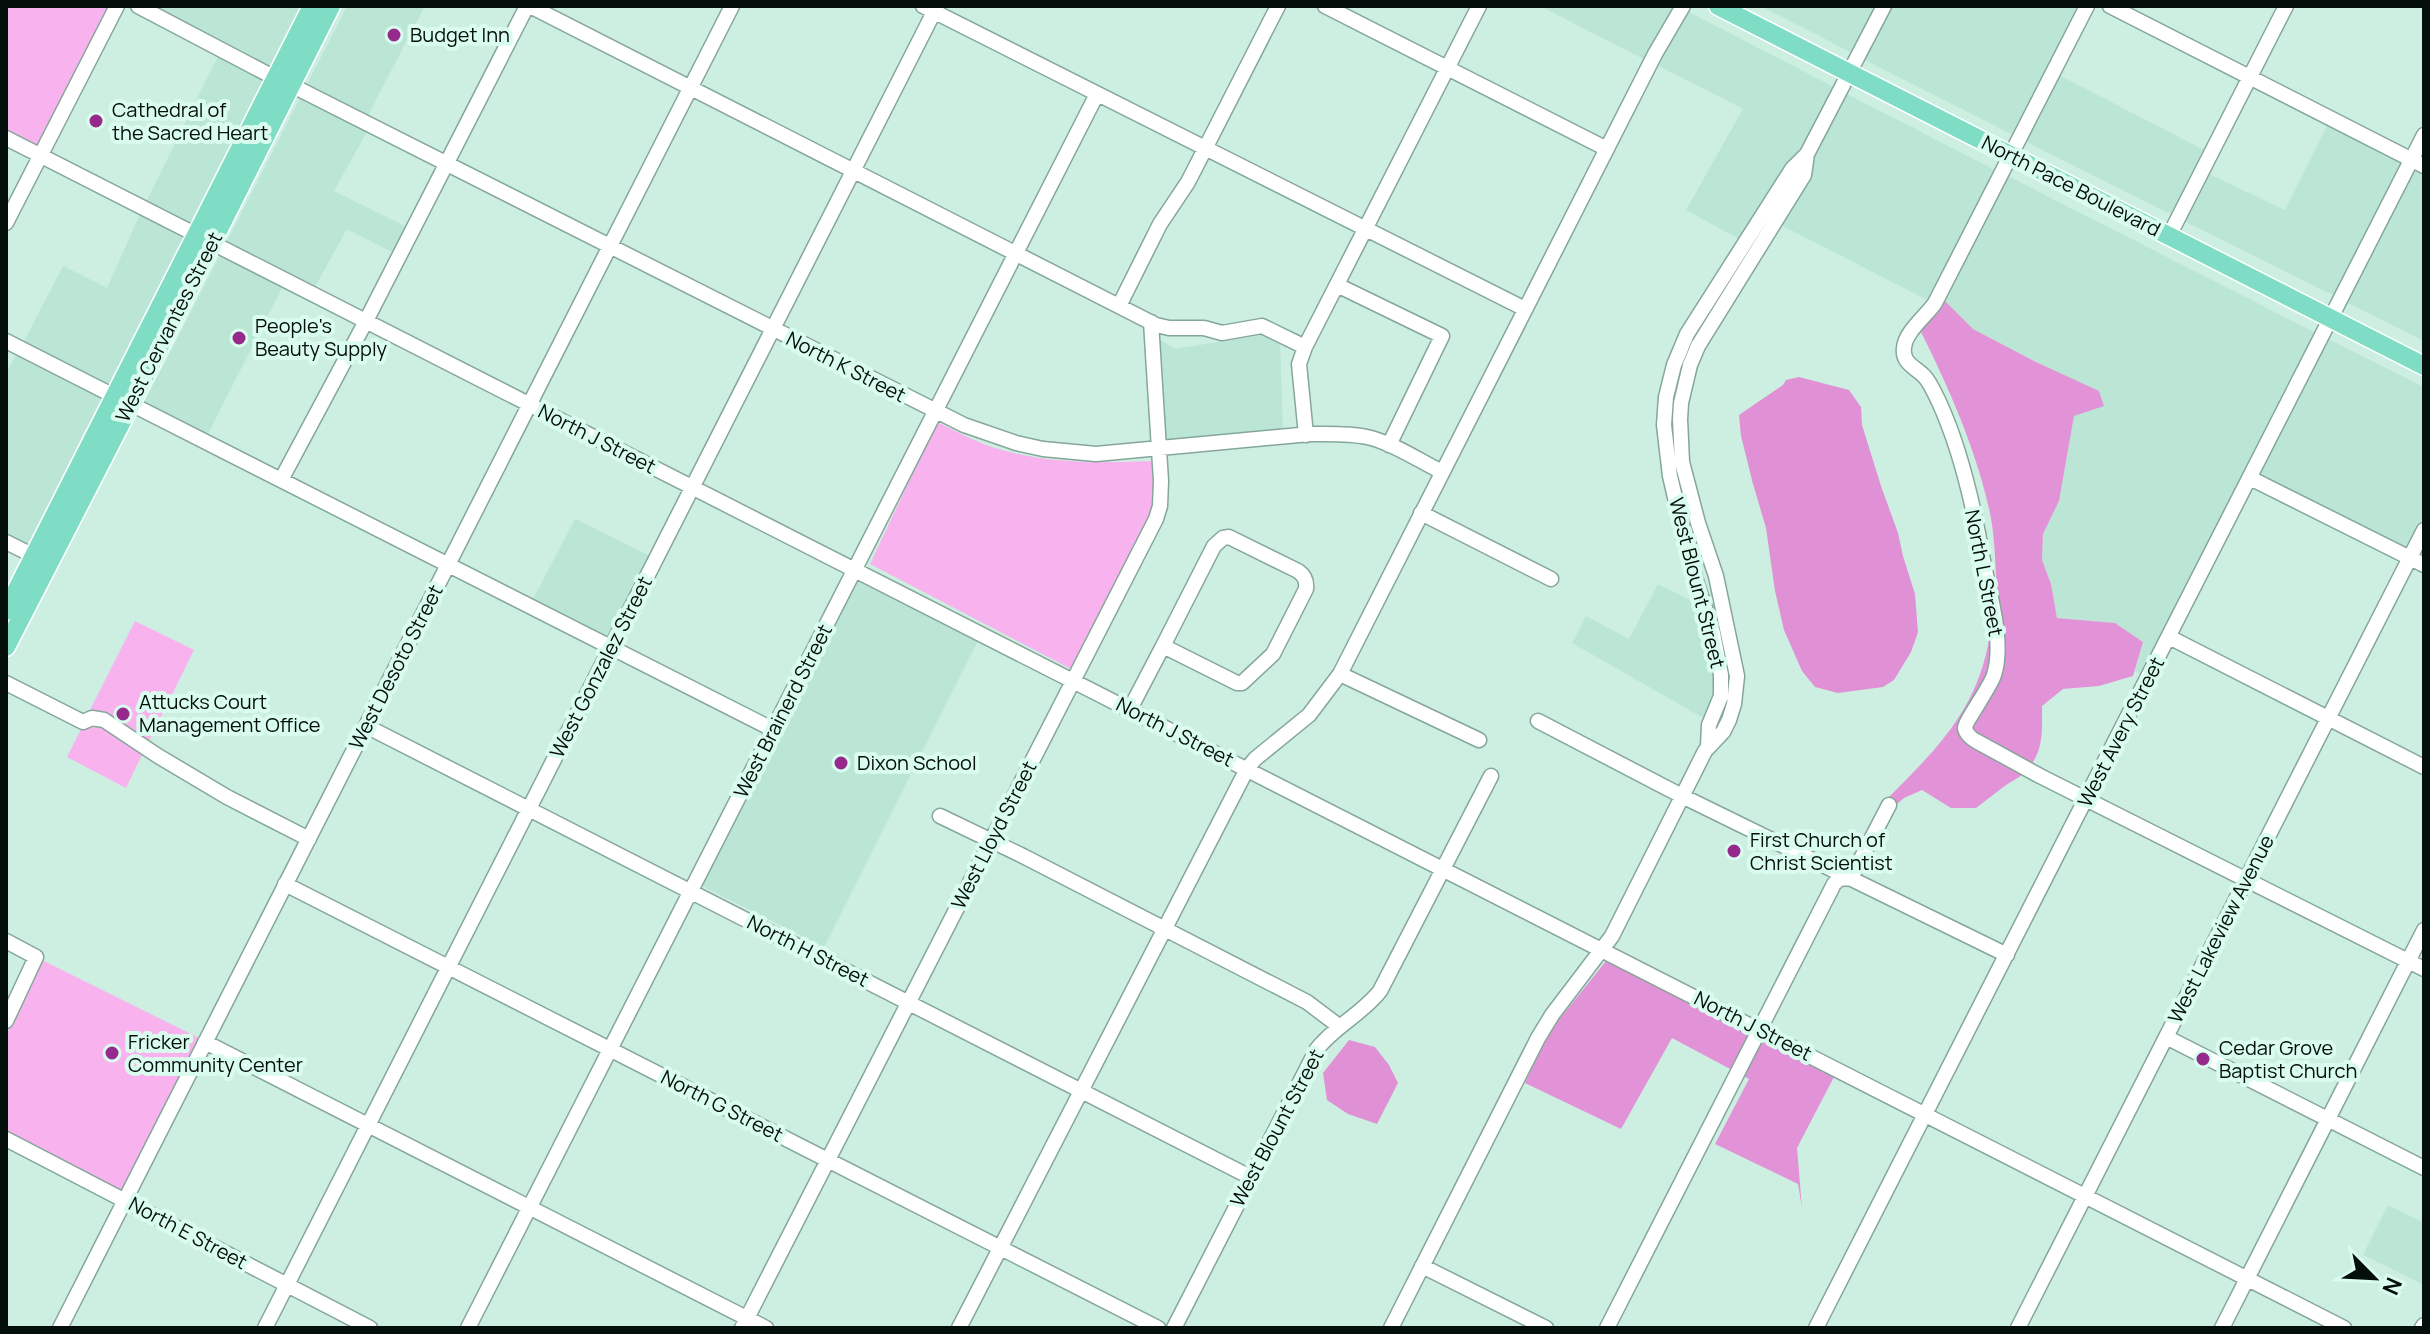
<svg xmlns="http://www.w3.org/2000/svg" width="2430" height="1334" viewBox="0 0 2430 1334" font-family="Manrope,sans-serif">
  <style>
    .built { fill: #bbe6d6 }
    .green { fill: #f8b3ee }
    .forest { fill: #e293d7 }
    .water { fill: #e091d5 }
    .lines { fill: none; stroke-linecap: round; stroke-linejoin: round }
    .minor-casing { stroke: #85a69a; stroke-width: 17 }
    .major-casing { stroke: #fff; stroke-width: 21 }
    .minor { stroke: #fff; stroke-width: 14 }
    .major { stroke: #80ddc5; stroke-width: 18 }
    .poi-dot { fill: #952a8c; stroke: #dafcef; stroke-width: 3 }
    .labels { text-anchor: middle; stroke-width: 8; stroke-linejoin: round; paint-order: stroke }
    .poi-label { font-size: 20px; fill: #040e0a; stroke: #dafcef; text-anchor: start }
    .street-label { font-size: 20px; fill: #040e0a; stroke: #dafcef }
  </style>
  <rect width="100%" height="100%" fill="#cdefe2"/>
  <!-- built -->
  <path class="built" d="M150,6h153l-32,63z
    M347,6h78l-58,111 -61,-31z
    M1540,6h136l-31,54z
    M1761,6h116l-25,47z
    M1891,6h188l-66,129 -150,-76z
    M1687,11l147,76 -33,64 -15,14 -47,74 -53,-29 57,-101 -86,-44z
    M219,54l46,25 -75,148 -45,-23z
    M2059,75l147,76 -33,64 -148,-74z
    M1845,93l150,77 -66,131 -148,-76 29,-46 5,-26z
    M301,96l67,34 -34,61 73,36 -13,26 -47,-24 -33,60 -89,-44z
    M2328,124l75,38 -68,134 -151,-75 25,-47 76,36z
    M2414,167l10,5v169l-78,-39z
    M2006,175l310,158 -173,342 -8,-4 8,-29 -28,-19 -58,-5 -6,-34 -9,-24 1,-26 16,-33 15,-85 25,-24 -63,-30 -63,-33 -29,-29z
    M140,214l45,23 -76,150 -86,-44 40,-77 44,22z
    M220,255l63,31 -76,150 -66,-33 19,-31z
    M1265,334l15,7 3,90 -118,12 -6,-104 16,10z
    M2328,339l96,48v128l-17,35 -149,-74z
    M17,353l87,44 -77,149 -21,-10v-162z
    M575,519l75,37 -42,83 -76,-38z
    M858,581l121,58 -155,308 -122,-61z
    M1658,584l40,20 17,71 -1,19 -9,25 -133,-76 14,-27 43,23z
    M2388,1205l36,18v62l-61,-30z"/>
  <!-- green -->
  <path class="green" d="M6,6h103l-72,142 -31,-16z
    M937,422c17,8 35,18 52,24 54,18 107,17 163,15l2,18 -2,31 -81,159 -201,-105z
    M135,621l59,29 -46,93 -59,-31z
    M94,724l8,1 41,28 -17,35 -59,-31 15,-30z
    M42,960l157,78 -77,154 -116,-59v-97z"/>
  <!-- forest -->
  <path class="forest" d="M1944,300l29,29 63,33 63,29 5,15 -30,10 -15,85 -16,33 -1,26 9,24 6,34 58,5 28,19 -10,34 -34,10 -36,3 -21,17c0,21 2,41 -11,59l-59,-34v-6l18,-26 10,-21 -4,-81 1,-10c-2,-23 -2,-46 -6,-69 -13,-64 -41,-128 -70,-186z
    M1990,634c4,23 -1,45 -15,64 -7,9 -14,17 -17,28l66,48 -18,11 -30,23h-25l-29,-18 -18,8 -8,7v-2l-7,-6c50,-50 90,-90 101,-163z
    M1606,961h9l220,114 -38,73 5,60 -4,-24 -83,-40 34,-65 -77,-41 -51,91 -96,-46 24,-51z"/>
  <!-- water -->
  <path class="water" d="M1799,377l50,13 12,17 1,18 19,61 17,47 5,23 12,38 3,38 -7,20 -17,28 -11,7 -45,6 -23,-6 -13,-16 -18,-41 -9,-39 -9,-63 -13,-44 -12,-48 -2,-21 44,-30 3,-5z
    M1349,1040l26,7 14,18 9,18 -21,41 -29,-10 -21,-14 -4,-27z"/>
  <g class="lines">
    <defs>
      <path id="minor" d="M138,6l137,72
        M530,6l626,319 13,3h35l18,5 40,-7 43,21
        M923,6l602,303
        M1325,6l282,143
        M2087,6l-152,297c-9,13 -30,29 -31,45 -2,15 11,19 20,28 6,6 11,18 15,26 22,48 34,101 43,153 6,35 23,86 12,120 -3,11 -30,48 -29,53 1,6 7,11 11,13l64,35 384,193
        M2110,6l314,160
        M291,85l673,340 52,18 27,6 53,5 214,-20c19,0 39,-1 57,3 26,6 51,23 75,35
        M6,138l2338,1190
        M6,223l111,-217
        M2169,236l117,-230
        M1337,285l105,51 -53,109
        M1119,306l41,-82 28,-42 90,-176
        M6,341l108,55
        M131,404l643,326
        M1306,435l-7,-71 6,-17 174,-341
        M2250,478l174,87
        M281,480l85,-159 161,-315
        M1421,513l130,66
        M1229,537l69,34c7,5 9,10 8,18l-33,65 -31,29h-5l-74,-37 51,-100 9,-8z
        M6,542l28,14
        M2169,637l255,130
        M1340,674l139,66
        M6,683l77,39 9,-4 12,2 54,36 69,41 82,42
        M1130,709l33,-63
        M1538,721l144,75 325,159
        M366,726l884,451
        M1708,746l1,-21 12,-29v-21l-8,-42 -23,-71 -20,-86 -6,-51 2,-28 8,-32 13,-31 105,-165 15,-15
        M940,816l83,40 284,146 33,25
        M285,884l873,444
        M6,941l30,16 -30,64
        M2166,1037l258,131
        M205,1042l561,286
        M6,1139l364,189
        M1422,1266l124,62
        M60,1328l672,-1322
        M265,1328l672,-1322
        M468,1328l629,-1234
        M742,1328l414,-809 4,-13 1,-25 -10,-159
        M959,1328l288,-559 8,-10 54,-44 31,-41 315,-620 28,-48
        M1174,1328l143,-279c18,-23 45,-35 63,-58l111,-215
        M1391,1328l147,-290 14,-23 60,-79 93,-185 18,-19 6,-12 5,-16 3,-28 -21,-100 -18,-53 -16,-61 -2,-43 1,-16 9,-38 8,-19 106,-171 3,-21 77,-148
        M1607,1328l227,-444 5,-5 12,-1 38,-73
        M1816,1328l608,-1193
        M2018,1328l406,-798
        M2222,1328l202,-398
        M2422,1328l2,-3"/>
      <path id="major" d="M1718,6l706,360
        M6,611l306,-605
        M6,647l125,-243 200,-398"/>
    </defs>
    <!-- minor casing -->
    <use href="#minor" class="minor-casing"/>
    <!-- major casing -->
    <use href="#major" class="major-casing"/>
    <!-- minor -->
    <use href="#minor" class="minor"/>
    <!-- major -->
    <use href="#major" class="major"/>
  </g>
  <!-- markers -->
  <g class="poi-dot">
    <circle cx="394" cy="35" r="8"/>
    <circle cx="96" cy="121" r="8"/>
    <circle cx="239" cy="338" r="8"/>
    <circle cx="123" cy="714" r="8"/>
    <circle cx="841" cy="763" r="8"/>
    <circle cx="1734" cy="851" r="8"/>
    <circle cx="112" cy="1053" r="8"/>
    <circle cx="2203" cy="1059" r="8"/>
  </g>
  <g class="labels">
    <!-- poi labels -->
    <g class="poi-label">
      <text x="410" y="42">Budget Inn</text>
      <text x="112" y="117">Cathedral of<tspan x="112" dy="23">the Sacred Heart</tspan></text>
      <text x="255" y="333">People's<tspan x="255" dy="23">Beauty Supply</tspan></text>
      <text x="139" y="709">Attucks Court<tspan x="139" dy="23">Management Office</tspan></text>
      <text x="857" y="770">Dixon School</text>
      <text x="1750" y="847">First Church of<tspan x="1750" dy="23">Christ Scientist</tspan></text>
      <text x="128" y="1049">Fricker<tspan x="128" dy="23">Community Center</tspan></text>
      <text x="2219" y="1055">Cedar Grove<tspan x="2219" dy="23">Baptist Church</tspan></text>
    </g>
    <!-- street labels -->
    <g class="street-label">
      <text transform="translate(2071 186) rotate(27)" y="7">North Pace Boulevard</text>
      <text transform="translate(169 327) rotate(-63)" y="7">West Cervantes Street</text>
      <text transform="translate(846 367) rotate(27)" y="7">North K Street</text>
      <text transform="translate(597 439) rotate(27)" y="7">North J Street</text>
      <text transform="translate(1984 573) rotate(79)" y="7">North L Street</text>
      <text transform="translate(1697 583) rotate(76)" y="7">West Blount Street</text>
      <text transform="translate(396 667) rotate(-63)" y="7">West Desoto Street</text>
      <text transform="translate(601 667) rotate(-63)" y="7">West Gonzalez Street</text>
      <text transform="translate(783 711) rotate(-63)" y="7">West Brainerd Street</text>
      <text transform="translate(1175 732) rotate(27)" y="7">North J Street</text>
      <text transform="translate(2121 732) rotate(-63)" y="7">West Avery Street</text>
      <text transform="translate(994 835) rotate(-63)" y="7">West Lloyd Street</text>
      <text transform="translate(2221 929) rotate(-63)" y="7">West Lakeview Avenue</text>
      <text transform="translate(808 951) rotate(27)" y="7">North H Street</text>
      <text transform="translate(1753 1026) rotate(27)" y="7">North J Street</text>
      <text transform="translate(722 1106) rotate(27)" y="7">North G Street</text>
      <text transform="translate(1277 1128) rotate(-62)" y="7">West Blount Street</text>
      <text transform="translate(188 1233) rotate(28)" y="7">North E Street</text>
    </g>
  </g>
  <!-- border -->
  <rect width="2430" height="1334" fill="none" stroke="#040e0a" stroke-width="16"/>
  <!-- north arrow -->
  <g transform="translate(2374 1278) rotate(114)" stroke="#dafcef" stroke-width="6" paint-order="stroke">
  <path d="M0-6L14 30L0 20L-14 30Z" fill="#040e0a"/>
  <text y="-12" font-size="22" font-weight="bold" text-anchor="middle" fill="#040e0a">N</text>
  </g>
</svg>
